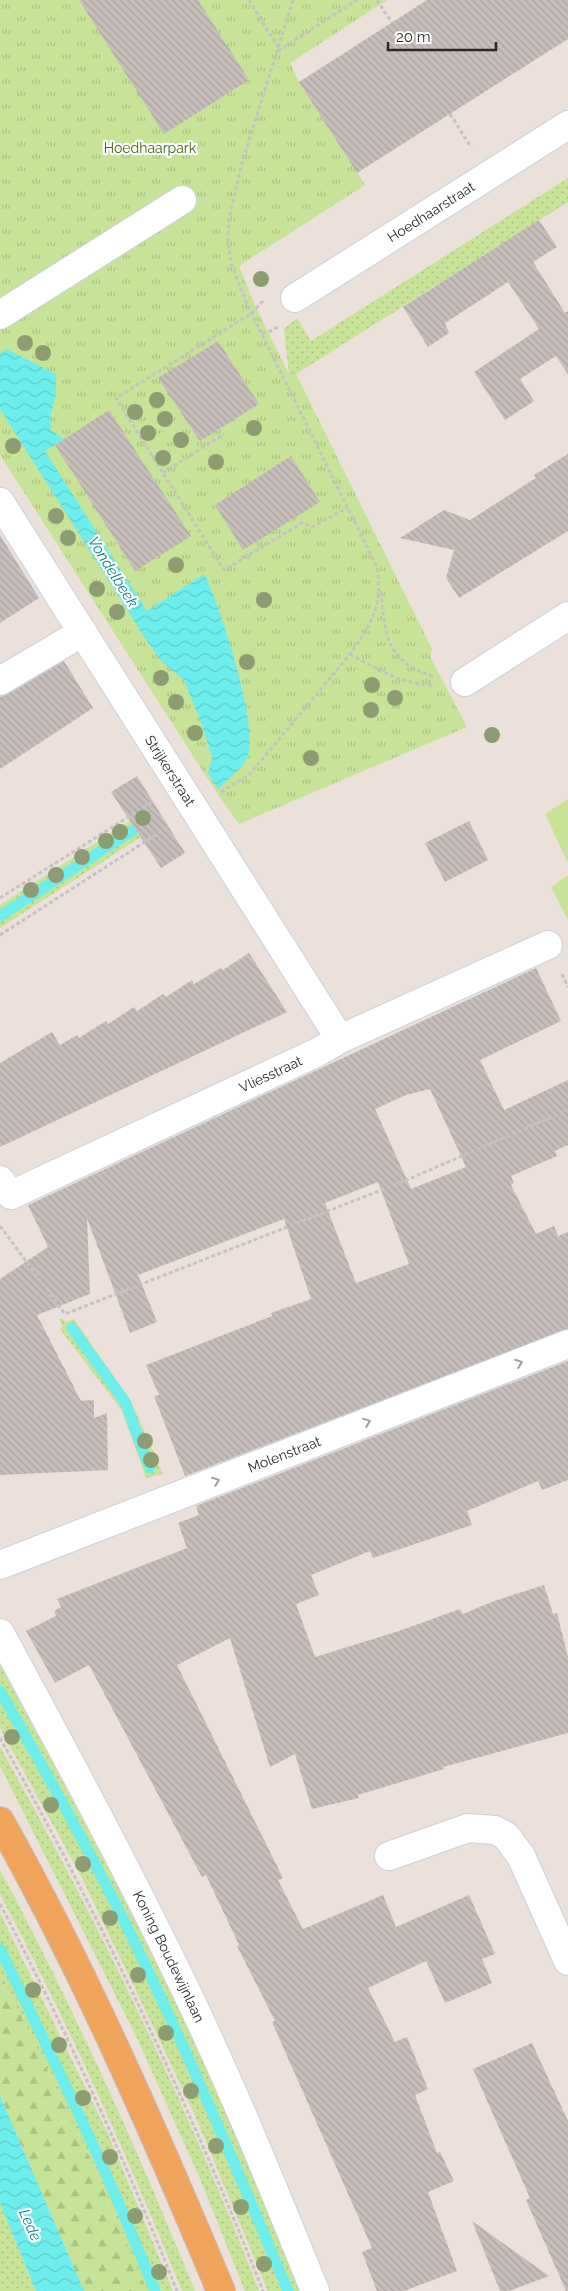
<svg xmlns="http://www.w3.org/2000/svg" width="568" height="2291" viewBox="0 0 568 2291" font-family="Raleway,sans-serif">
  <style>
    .grass { fill: url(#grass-dots) }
    .forest { fill: url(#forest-firs) }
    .park { fill: url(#park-tufts) }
    .garden { fill: #c6e397 }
    .water { fill: url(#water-waves) }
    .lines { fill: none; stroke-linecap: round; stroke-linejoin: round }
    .stream { stroke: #6deeed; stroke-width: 11 }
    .building { fill: url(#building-back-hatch); fill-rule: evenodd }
    .minor-casing { stroke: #c9d2db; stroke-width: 30 }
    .major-casing { stroke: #c3c3c3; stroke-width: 30 }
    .path { stroke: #c3c3c3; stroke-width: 3; stroke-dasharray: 4 2.5; stroke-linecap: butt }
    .minor { stroke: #fff; stroke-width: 28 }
    .major { stroke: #f0a45b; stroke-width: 28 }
    .tree { fill: #8d9d71 }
    .oneway { stroke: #9f9f9f }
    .labels { text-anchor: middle; stroke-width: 4.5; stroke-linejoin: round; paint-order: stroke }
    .park-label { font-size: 14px; fill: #3f661a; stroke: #fff }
    .street-label { font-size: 14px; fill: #292929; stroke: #fff }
    .water-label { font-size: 15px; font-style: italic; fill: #0d838b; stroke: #fff }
  </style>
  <defs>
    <pattern id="grass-dots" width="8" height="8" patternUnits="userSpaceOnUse" patternTransform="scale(1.25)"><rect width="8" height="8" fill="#c6e397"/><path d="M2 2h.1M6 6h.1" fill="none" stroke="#aac382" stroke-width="1.8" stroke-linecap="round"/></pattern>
    <pattern id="forest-firs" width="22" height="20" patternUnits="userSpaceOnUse" patternTransform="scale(1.25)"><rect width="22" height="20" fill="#c6e397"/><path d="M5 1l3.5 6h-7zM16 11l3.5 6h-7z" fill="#aac382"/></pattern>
    <pattern id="park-tufts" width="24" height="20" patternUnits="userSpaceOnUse" patternTransform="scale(1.25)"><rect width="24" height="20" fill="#c6e397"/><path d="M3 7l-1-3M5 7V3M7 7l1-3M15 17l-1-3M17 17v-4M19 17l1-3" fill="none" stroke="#aac382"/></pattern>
    <pattern id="water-waves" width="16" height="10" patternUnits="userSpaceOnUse" patternTransform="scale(1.25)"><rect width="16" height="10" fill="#6deeed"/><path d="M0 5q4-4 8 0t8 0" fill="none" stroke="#5ecccb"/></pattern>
    <pattern id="building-back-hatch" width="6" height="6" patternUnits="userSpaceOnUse" patternTransform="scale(1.25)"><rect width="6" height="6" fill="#c7bebb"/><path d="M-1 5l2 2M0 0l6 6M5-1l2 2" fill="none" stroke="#aba3a1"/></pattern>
  </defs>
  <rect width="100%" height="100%" fill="#ece0db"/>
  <!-- grass -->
  <path class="grass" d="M568,178v24l-272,172h-7l-5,-45 13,-11 14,23z
    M148,809l10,17 -158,102v-23z
    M62,1318l4,4 8,-3 57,82 32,73 -17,4 -24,-67 -62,-82 3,-3 -4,-7z
    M0,1665c110,204 219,408 300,626h-32l-74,-178 -43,-91 -71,-148 -80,-146z
    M0,1747c98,175 187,356 259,544h-14l-44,-110 -65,-145 -136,-270z
    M0,1870c73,136 137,278 195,421h-13c-54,-135 -114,-268 -182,-397z
    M0,1913l108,221 65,157h-27l-52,-125 -94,-193z
    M0,2203l36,88h-36z"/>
  <!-- forest -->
  <path class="forest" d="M0,1973l94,193 53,125h-63l-84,-195z"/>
  <!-- park -->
  <path class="park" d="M0,0h387l-97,63 9,19 66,103 -126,81 18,44 32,64h7l136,275 -2,7 37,71 -228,97 -24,-34 -215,-335z"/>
  <!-- garden -->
  <path class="garden" d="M568,799v64l-23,-49z
    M568,875v45l-17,-33z"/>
  <!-- water -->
  <path class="water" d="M6,349l50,25c0,8 1,17 -1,24 -3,12 -6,19 -4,32l13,9 -19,12 102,160 57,-37c15,28 57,156 43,184 -5,11 -20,22 -29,31l-10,-16 4,-16 -10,-32 -18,-45 -22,-18 -17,-24 -145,-229v-56z
    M0,2096l84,195h-48l-36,-88z"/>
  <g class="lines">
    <!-- stream -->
    <path class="stream" d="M0,916l147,-95
      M72,1328l53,74 25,66
      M0,1691c37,65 73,130 107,196 67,131 124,268 181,404
      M0,1949c55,113 109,225 155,342"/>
  </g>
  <!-- building -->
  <path class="building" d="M79,0h119l51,80 -85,54z
    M427,0h141v39l-211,134 -58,-91z
    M539,220l18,27 -24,15 32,51 3,-2v63l-12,-18 -36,23 14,22 -29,19 -31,-48 65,-43 -31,-47 -63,41 4,10 -21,14 -25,-40z
    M218,341l41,63 -59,37 -42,-63z
    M109,410l82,126 -56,35 -80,-126z
    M568,454v77l-109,67 -13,-20 8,-28 -54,-12 44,-28 26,10 66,-42 -2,-3z
    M291,456l29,46 -77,48 -28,-45z
    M0,535l39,63 -39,25z
    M64,661l29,47 -93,61v-72l8,-3z
    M137,776l48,77 -24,15 -50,-76z
    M469,821l19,39 -43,22 -20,-39z
    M249,953l38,59 -287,135v-84l52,-31 8,13 17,-10 2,3 27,-17 2,3 26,-17 3,4 26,-17 3,3 26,-17 2,4 27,-16 2,2z
    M536,968l25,53 -81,39 24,50 64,-30v65l-13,6 2,5 -46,20 3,7 -3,2 25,49 18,-8 4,10 10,-4v97l-383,147 -31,-80 5,-1 -13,-30 126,-49 -1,-3 40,-14 -27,-80 -146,56 19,47 -27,11 -43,-115 3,76 -53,21 44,86 13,-1v18l13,-5 1,57 -108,5v-196l48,-32 -20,-42zM430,1089l36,78 -55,22 -36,-80 31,-14zM378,1182l31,82 -53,19 -31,-80z
    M568,1361v119l-26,10 -4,-9 -71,30 5,14 -99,33 -3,-7 -59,24 8,20 -23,9 19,53 84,-26 61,-22 3,5 31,-13 50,-16 9,29 4,-1 11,44v76l-125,34 1,2 -86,26 1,3 -47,11 -17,-55 -25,13 -40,-129 -53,27 106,213 -5,2 25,49 80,-34 13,32 73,-32 26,59 -13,5 10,24 -47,20 -19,-42 -58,27 27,54 12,-5 21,52 -13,6 22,58 3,-1 14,29 -26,11 29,79 -53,20h-27l-15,-39 10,-4 -100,-226 3,-1 -38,-75 2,-1 -33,-70 -4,2 -113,-212 -34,18 -29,-52 30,-15 -2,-5 7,-4 -4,-8 130,-51 -9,-25 21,-8 -3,-9z
    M532,2043l36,78v170h-2l-40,-91 4,-2 -57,-129z
    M472,2221l77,55 -40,15h-9z"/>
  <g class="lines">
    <defs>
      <g id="minor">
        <path id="s1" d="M295,298l273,-173"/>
        <path d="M0,315l182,-115"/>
        <path id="s2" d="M0,502l340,537"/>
        <path d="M0,681l83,-49"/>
        <path d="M465,682l103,-66"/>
        <path id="s3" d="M0,1180l11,15 307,-143 22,-13 208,-94"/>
        <path id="s4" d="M0,1565l568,-221"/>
        <path id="s5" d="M0,1633c60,111 120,222 175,335 52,106 96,214 140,323"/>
        <path d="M389,1856l79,-28 27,2 11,6 15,20 47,105"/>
      </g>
      <path id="major" d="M0,1821c85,151 154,310 221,470"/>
    </defs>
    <!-- minor casing -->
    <use href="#minor" class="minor-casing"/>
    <!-- major casing -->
    <use href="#major" class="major-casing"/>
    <!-- path -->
    <path class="path" d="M249,0l29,47
      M377,0l15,23
      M278,51l79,-51
      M450,114l21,33
      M263,301l-11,12 -136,85 108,172 78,-47 10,4 35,-19
      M262,333l9,-2 8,-5
      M163,473l61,-39
      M381,592c4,44 5,70 54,85
      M350,654c27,15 52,31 85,31
      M221,792l29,-18 100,-120c22,-30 33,-49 27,-87l-130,-263 -16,-41 -3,-22 1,-22 13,-56 51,-163
      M0,898l152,-96
      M0,935l168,-108
      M562,974l6,13
      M0,1226l65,88 337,-132 166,-72
      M0,1738c100,178 188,363 263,553
      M0,1904c66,126 125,255 177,387"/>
    <!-- minor -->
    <use href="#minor" class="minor"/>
    <!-- major -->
    <use href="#major" class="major"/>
  </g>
  <!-- trees -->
  <g class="tree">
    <circle cx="261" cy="279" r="8"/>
    <circle cx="25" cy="343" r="8"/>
    <circle cx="43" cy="353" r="8"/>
    <circle cx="157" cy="400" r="8"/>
    <circle cx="135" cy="412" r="8"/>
    <circle cx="165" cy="419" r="8"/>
    <circle cx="254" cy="428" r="8"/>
    <circle cx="148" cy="433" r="8"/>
    <circle cx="181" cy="440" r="8"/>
    <circle cx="13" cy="446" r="8"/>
    <circle cx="163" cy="458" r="8"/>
    <circle cx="216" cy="462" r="8"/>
    <circle cx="56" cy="516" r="8"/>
    <circle cx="68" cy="538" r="8"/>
    <circle cx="176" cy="565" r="8"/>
    <circle cx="97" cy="589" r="8"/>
    <circle cx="264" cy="600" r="8"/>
    <circle cx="117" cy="612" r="8"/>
    <circle cx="247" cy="662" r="8"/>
    <circle cx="161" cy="678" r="8"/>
    <circle cx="372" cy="685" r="8"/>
    <circle cx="395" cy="698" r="8"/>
    <circle cx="176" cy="702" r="8"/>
    <circle cx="371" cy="710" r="8"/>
    <circle cx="195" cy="733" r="8"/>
    <circle cx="492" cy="735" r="8"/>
    <circle cx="311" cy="758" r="8"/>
    <circle cx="143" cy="818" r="8"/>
    <circle cx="120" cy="832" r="8"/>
    <circle cx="106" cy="841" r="8"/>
    <circle cx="82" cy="857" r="8"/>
    <circle cx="56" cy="875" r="8"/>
    <circle cx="31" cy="890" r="8"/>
    <circle cx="145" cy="1441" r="8"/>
    <circle cx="151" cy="1460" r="8"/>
    <circle cx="12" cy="1737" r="8"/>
    <circle cx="51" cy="1805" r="8"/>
    <circle cx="83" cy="1864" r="8"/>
    <circle cx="110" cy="1918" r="8"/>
    <circle cx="138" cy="1975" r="8"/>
    <circle cx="33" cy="1990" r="8"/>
    <circle cx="166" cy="2033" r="8"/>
    <circle cx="59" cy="2045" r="8"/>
    <circle cx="191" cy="2091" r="8"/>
    <circle cx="83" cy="2098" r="8"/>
    <circle cx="216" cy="2146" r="8"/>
    <circle cx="110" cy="2157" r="8"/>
    <circle cx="241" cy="2207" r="8"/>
    <circle cx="135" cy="2216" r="8"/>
    <circle cx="264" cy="2264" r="8"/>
    <circle cx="159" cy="2272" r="8"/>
  </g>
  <!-- one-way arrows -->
  <defs><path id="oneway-chevron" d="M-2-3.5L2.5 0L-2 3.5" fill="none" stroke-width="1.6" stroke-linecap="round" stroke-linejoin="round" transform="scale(1.25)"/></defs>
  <g class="oneway">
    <use href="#oneway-chevron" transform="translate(519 1363) rotate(-21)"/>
    <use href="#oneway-chevron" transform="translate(367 1422) rotate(-21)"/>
    <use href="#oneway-chevron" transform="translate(216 1481) rotate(-21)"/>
  </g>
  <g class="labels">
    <!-- park labels -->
    <g class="park-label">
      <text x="150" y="153">Hoedhaarpark</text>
    </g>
    <!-- street labels -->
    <g class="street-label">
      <text dy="5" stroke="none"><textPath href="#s1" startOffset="161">Hoedhaarstraat</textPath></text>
      <text dy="5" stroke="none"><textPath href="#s2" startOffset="318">Strijkerstraat</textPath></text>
      <text dy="5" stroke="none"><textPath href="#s3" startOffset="305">Vliesstraat</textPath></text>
      <text dy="5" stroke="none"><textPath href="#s4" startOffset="305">Molenstraat</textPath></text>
      <text dy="5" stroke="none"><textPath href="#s5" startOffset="365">Koning Boudewijnlaan</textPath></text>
    </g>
    <!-- water labels -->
    <g class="water-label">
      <text transform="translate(113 572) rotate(58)" y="5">Vondelbeek</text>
      <text transform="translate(30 2225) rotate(66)" y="5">Lede</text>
    </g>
  </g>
  <!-- scale -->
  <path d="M388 42v8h108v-8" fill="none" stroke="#292929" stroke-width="2.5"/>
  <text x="396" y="42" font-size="15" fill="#292929" stroke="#ffffff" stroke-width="4" paint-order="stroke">20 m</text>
</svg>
